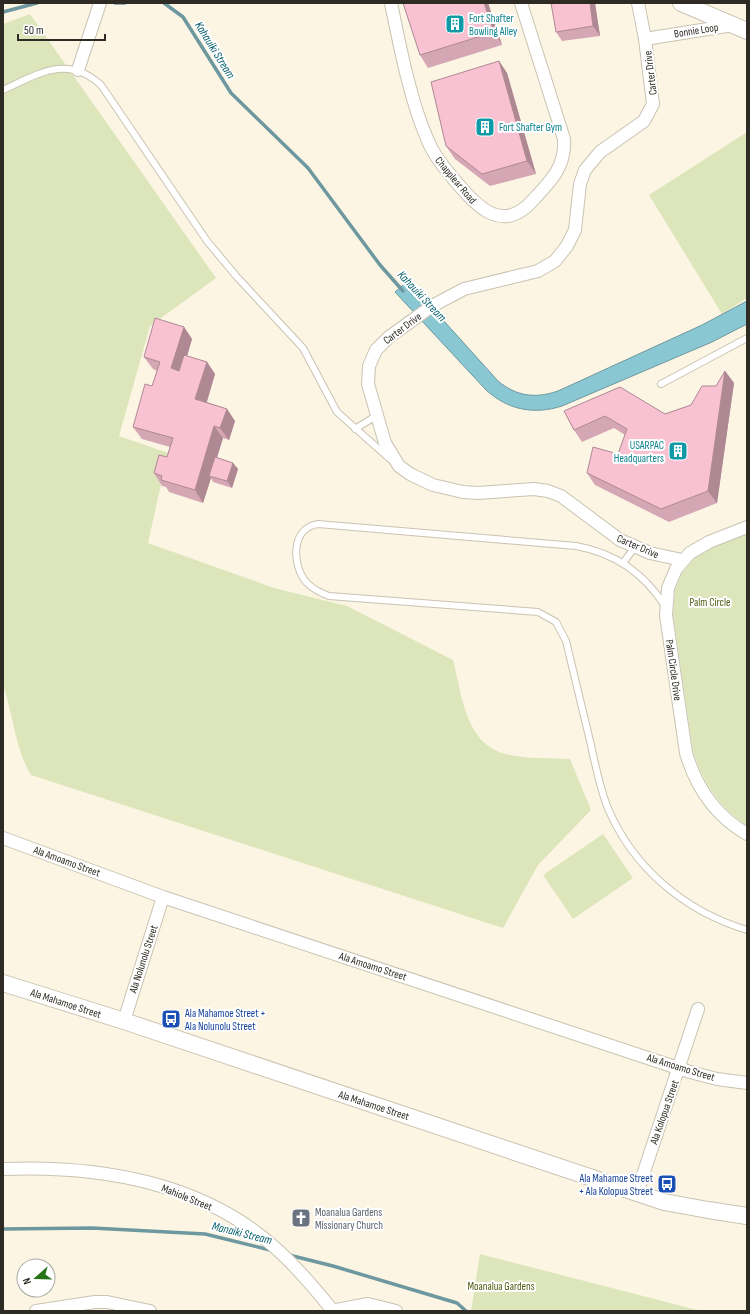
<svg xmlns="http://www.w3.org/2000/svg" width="750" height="1314" viewBox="0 0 750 1314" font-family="'Sofia Sans Condensed',sans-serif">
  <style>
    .green { fill: #dde6bb }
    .water { fill: #89c7d3; stroke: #6e989f }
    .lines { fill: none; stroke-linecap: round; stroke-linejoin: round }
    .stream { stroke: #6e989f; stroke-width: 3.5 }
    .service-casing { stroke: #c9c3b2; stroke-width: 8 }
    .minor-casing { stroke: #c9c3b2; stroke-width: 14 }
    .tertiary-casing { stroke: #c9c3b2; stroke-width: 18 }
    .service { stroke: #fff; stroke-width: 6 }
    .minor { stroke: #fff; stroke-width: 12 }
    .tertiary { stroke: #fff; stroke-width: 16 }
    .wall { fill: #d5a7b5 }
    .shaded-wall { fill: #ae8893 }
    .building { fill: #f8c2d2; stroke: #ae8893 }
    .labels { text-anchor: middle; stroke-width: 4; stroke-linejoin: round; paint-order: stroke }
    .culture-label { font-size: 11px; fill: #0d838f; stroke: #fff; text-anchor: start }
    .street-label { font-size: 11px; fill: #2e2b25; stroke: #fff }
    .park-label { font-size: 11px; fill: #515b10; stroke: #fff }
    .transit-label { font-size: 11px; fill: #164399; stroke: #fff; text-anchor: start }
    .worship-label { font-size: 11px; fill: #5b616d; stroke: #fff; text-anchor: start }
    .water-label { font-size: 12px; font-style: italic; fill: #035f6c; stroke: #fff }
  </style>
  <rect width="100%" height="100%" fill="#fcf5e3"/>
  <!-- green -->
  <path class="green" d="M30,14l186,264 -66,48 -31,110 49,17 -20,90 126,45 73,18 106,54c9,34 12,84 53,94 20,5 43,4 64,5l21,51 -53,55 -35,63 -472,-153c-16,-26 -18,-62 -28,-90v-661z
    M747,132v166l-25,16 -73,-119z
    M747,534v292c-27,-19 -44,-42 -54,-75l-20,-136 2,-25 7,-17 13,-15 17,-10z
    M603,834l30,44 -60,41 -30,-44z
    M480,1254l221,57h-230z"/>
  <!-- water -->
  <path class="water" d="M408,281l90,100c18,15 37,18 60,10l144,-66 45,-24v23l-35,18 -150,64c-28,9 -54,4 -76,-16l-91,-98z"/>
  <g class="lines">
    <!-- stream -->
    <path class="stream" d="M115,3h10
      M164,3l19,14 48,76 77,75 72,97 23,26
      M3,12l34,-9
      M3,1229l89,-1 113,6 65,16
      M289,1255l44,11 124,37 9,8"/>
    <defs>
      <path id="service" d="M3,90c35,-16 64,-36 98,-5l106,156 30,36 66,71 34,64 53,47
        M661,384l86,-46
        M355,429l21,-13
        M623,563l12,-16
        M665,606c-21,-33 -50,-53 -89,-60l-258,-22c-28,4 -26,43 -11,59 6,6 14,10 22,13l209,16 18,10 10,19c8,33 16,67 24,100 5,22 9,44 17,65 25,61 77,105 140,124"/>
      <path id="minor" d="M391,3c9,44 19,97 37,138 7,16 18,29 29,42 22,26 47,51 77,16 17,-18 32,-33 30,-60l-43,-136
        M638,3l7,36 8,65 -9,17 -44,31 -15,18 -5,14 -5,46 -8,16 -12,15 -17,10 -74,18 -32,17 -43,31 -13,13 -7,16 -1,18 17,59 14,23 11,8 23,11 30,7 15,1 56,-4 14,2 13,5 59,44 30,13 32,7
        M645,39l88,-14
        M78,70l22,-67
        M747,527l-38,15 -19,11 -14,16 -8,19 -2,27 20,138c10,34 30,63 61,81
        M3,838l160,59 527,175 27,7 30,4
        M124,1021l39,-124
        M3,1169c99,-4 205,14 279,85 19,18 35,37 51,57
        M637,1193l61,-184
        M36,1311l59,-9h12l43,9
        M331,1311l37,-7 28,7"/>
      <path id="tertiary" d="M681,3l66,28
        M3,983l121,38 540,181 44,8 39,6"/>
    </defs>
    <!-- service casing -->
    <use href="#service" class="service-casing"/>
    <!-- minor casing -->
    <use href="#minor" class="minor-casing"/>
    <!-- tertiary casing -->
    <use href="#tertiary" class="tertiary-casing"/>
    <!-- service -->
    <use href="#service" class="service"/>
    <!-- minor -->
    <use href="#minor" class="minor"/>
    <!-- tertiary -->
    <use href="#tertiary" class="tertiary"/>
  </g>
  <!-- wall -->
  <path class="wall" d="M488,3l14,42 -74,23 -8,-13z
    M595,3l5,33 -38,5 -6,-9z
    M499,61l8,12 29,101 -46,12 -35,-27 -9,-13z
    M184,327l8,12 -5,17 20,6 8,12 -8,28 20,7 8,12 -6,19 -6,-2 -6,20 16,5 5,6 -6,19 -19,-6 -2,-4 -8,25 -34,-11 -3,-5 -4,-1 -8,-13 13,-16 3,-10 -28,-8 -9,-12 19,-41 5,-15 -4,-2 -9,-12z
    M725,371l9,12 -17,120 -48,19 -74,-37 -8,-12 31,-19 7,-19 -11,-7 -32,14 -8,-12 -10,-19 101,3 26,-9 25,-19z"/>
  <!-- shaded-wall -->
  <path class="shaded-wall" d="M484,3h4l14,42 -8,-13z
    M590,3h5l5,33 -7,-10z
    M499,61l8,12 29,101 -9,-13z
    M184,327l8,12 -12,41 -9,-12z
    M207,362l8,12 -11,37 -9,-12z
    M725,371l9,12 -17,120 -9,-12z
    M227,409l8,12 -6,19 -9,-12z
    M214,426l9,12 -12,38h-2l2,2 -8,25 -8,-13z
    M233,463l5,6 -6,19 -5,-7z"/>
  <!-- building -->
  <path class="building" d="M403,3h81l10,29 -74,23z
    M551,3h39l3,23 -37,6z
    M499,61l28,100 -45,13 -36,-28 -15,-64z
    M155,318l29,9 -13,41 8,3 5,-16 23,7 -12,37 32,10 -7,19 -6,-2 -19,64 -34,-10 1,-4 -8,-3 5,-18 8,2 6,-19 -40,-11 12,-43 7,2 8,-24 -16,-5z
    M725,371l-17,120 -47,18 -74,-36 6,-26 25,7 9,-25 -22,-13 -31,14 -10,-19 56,-24 45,27 26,-9 11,-19h14z
    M215,457l18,6 -6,18 -18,-5z"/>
  <!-- icons -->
  <defs>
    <symbol id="building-square" viewBox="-11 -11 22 22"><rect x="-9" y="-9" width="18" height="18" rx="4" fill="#0f9aa8" stroke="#fff"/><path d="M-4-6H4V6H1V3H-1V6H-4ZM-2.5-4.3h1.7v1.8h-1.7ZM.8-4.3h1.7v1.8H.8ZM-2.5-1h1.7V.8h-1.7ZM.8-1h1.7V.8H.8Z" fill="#fff"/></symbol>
    <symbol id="bus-square" viewBox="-11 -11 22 22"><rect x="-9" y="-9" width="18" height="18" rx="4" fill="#1a4fb4" stroke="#fff"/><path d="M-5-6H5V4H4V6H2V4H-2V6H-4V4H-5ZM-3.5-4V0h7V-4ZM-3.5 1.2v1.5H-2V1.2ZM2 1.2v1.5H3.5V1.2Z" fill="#fff"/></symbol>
    <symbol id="church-square" viewBox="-11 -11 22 22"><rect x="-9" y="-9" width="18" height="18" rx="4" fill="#6b7280" stroke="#fff"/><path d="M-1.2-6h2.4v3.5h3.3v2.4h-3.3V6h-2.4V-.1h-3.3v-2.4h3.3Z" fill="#fff"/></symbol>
  </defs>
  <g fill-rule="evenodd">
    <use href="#building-square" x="444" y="13" width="22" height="22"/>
    <use href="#building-square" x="474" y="116" width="22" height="22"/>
    <use href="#building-square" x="667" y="440" width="22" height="22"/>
    <use href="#bus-square" x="160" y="1008" width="22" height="22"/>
    <use href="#bus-square" x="656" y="1173" width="22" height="22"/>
    <use href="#church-square" x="290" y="1207" width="22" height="22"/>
  </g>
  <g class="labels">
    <!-- culture labels -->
    <g class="culture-label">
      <text x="469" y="22">Fort Shafter<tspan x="469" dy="13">Bowling Alley</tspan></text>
      <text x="499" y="131">Fort Shafter Gym</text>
      <text x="664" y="449" text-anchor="end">USARPAC<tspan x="664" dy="13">Headquarters</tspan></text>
    </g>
    <!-- street labels -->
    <g class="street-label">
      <text transform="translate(696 30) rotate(-9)" y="4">Bonnie Loop</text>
      <text transform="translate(650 73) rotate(-97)" y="4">Carter Drive</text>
      <text transform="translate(456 180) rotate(50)" y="4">Chapplear Road</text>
      <text transform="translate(402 328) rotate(-37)" y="4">Carter Drive</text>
      <text transform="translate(638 546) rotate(23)" y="4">Carter Drive</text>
      <text transform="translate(674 670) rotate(82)" y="4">Palm Circle Drive</text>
      <text transform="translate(67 861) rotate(20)" y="4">Ala Amoamo Street</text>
      <text transform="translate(143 959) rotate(-72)" y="4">Ala Nolunolu Street</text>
      <text transform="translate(373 966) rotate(18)" y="4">Ala Amoamo Street</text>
      <text transform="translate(66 1003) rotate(18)" y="4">Ala Mahamoe Street</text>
      <text transform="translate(681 1067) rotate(17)" y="4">Ala Amoamo Street</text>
      <text transform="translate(374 1105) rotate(18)" y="4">Ala Mahamoe Street</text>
      <text transform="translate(664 1112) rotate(-71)" y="4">Ala Kolopua Street</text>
      <text transform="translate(187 1197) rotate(22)" y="4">Mahiole Street</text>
    </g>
    <!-- park labels -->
    <g class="park-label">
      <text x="710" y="606">Palm Circle</text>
      <text x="501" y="1290">Moanalua Gardens</text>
    </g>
    <!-- transit labels -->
    <g class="transit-label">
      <text x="185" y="1017">Ala Mahamoe Street +<tspan x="185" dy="13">Ala Nolunolu Street</tspan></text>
      <text x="653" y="1182" text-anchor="end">Ala Mahamoe Street<tspan x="653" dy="13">+ Ala Kolopua Street</tspan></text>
    </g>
    <!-- worship labels -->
    <g class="worship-label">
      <text x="315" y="1216">Moanalua Gardens<tspan x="315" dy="13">Missionary Church</tspan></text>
    </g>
    <!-- water labels -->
    <g class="water-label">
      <text transform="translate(215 50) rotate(58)" y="4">Kahauiki Stream</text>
      <text transform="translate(422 296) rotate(47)" y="4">Kahauiki Stream</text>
      <text transform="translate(242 1233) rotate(14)" y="4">Manaiki Stream</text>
    </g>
  </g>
  <!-- border -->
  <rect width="750" height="1314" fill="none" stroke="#2e2b25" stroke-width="8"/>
  <!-- north arrow -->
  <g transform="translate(36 1278) rotate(250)"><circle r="19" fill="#ffffff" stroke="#abaaa8"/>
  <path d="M0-3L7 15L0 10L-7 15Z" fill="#277318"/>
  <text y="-6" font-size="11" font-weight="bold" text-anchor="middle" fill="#2e2b25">N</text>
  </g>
  <!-- scale -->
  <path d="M18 34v6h87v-6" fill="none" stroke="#2e2b25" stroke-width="2"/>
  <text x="24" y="34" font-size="12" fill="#2e2b25" stroke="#ffffff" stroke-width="3" paint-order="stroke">50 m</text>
</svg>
